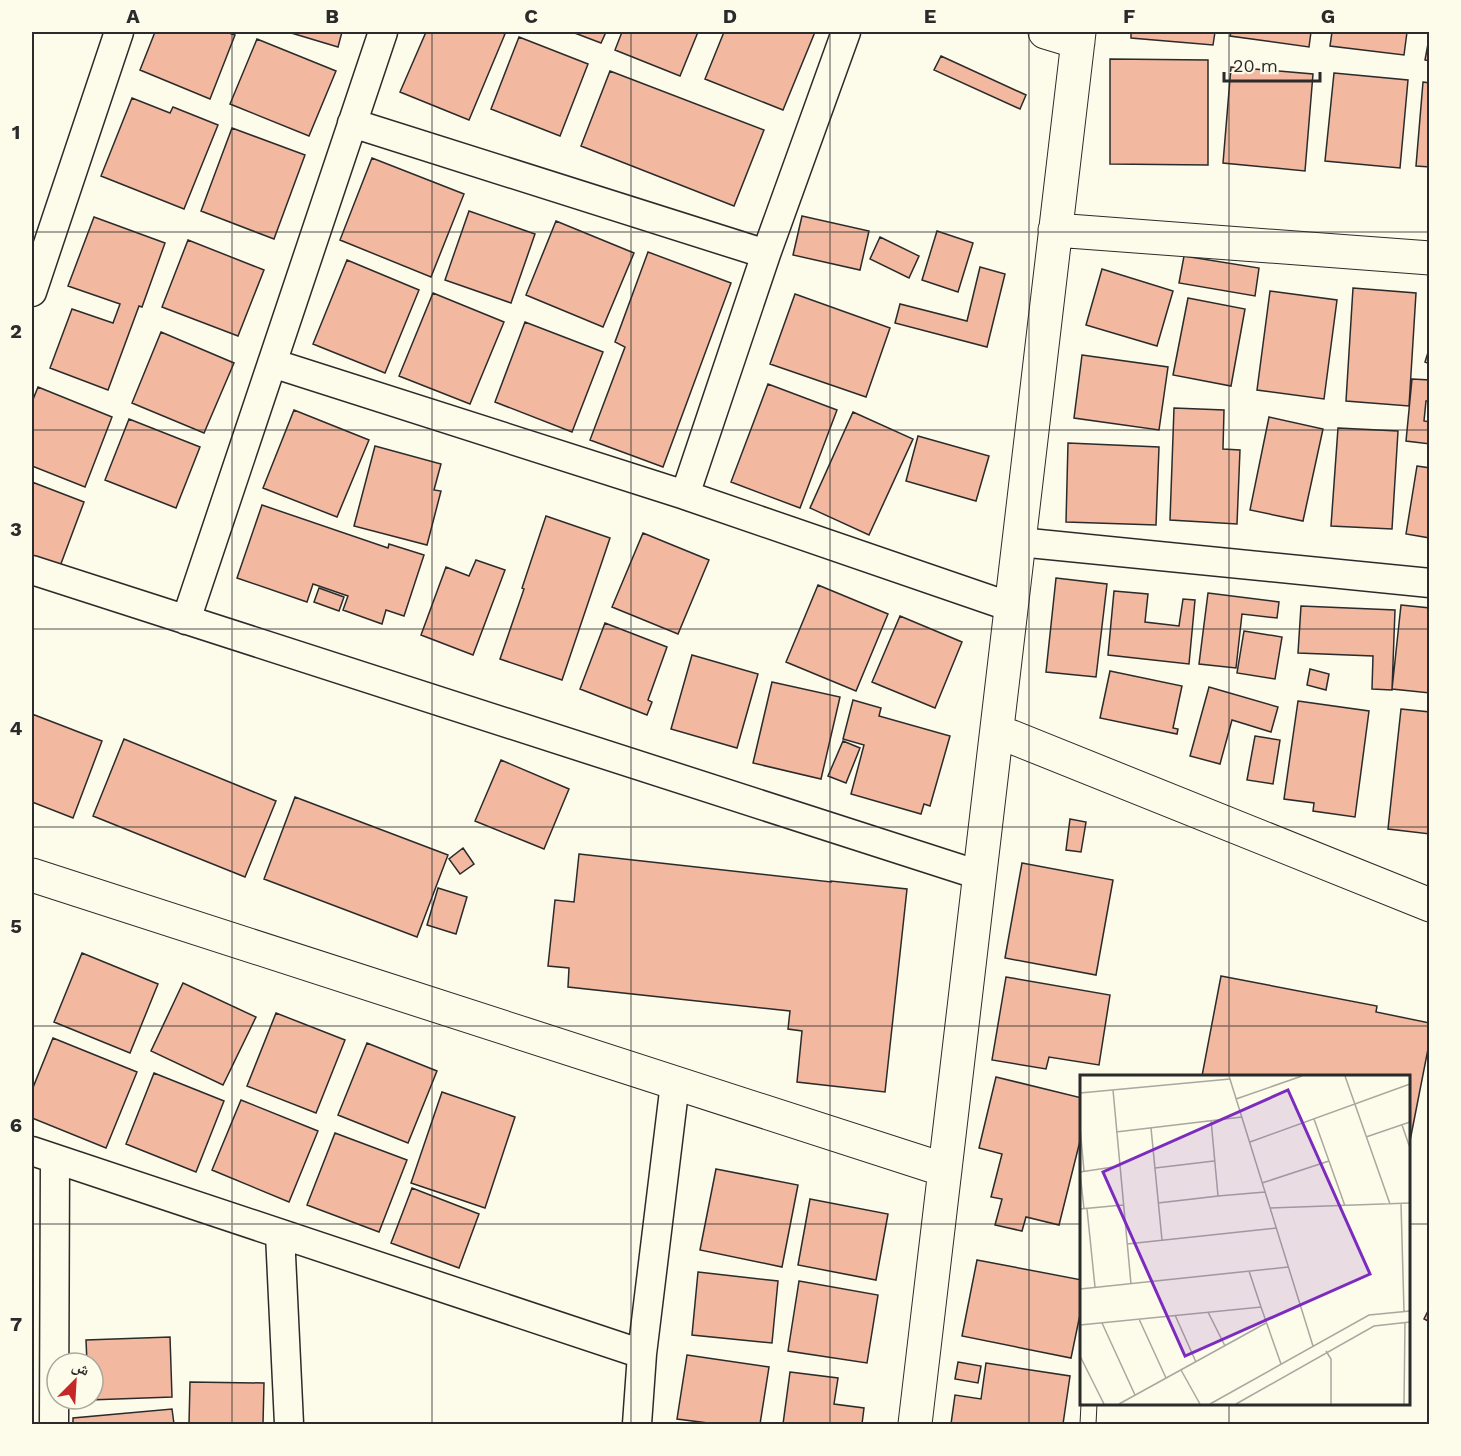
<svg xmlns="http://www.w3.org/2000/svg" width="1461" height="1456" viewBox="0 0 1461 1456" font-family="'Work Sans','Noto Naskh Arabic',sans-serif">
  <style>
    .building { fill: #f2b8a0; stroke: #2b2b2b; stroke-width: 1.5 }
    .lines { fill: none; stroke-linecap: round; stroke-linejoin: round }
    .service-casing { stroke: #2b2b2b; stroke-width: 17 }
    .minor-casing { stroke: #2b2b2b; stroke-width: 31 }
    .tertiary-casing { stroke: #2b2b2b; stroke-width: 35 }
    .service { stroke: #fdfbea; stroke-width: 15 }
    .minor { stroke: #fdfbea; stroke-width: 28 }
    .tertiary { stroke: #fdfbea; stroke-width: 33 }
    .grid { fill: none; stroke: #2b2b2b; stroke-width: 1.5; stroke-opacity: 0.55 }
    .inset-road { fill: none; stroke: #a9a89e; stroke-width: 1.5 }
    .view { fill: #7b2cbf; fill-opacity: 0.15; stroke: #7b2cbf; stroke-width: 3 }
    .inset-edge { fill: none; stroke: #2b2b2b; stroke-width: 3 }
    .neatline { fill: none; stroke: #2b2b2b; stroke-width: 2 }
    .grid-label { font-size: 20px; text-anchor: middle; font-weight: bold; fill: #2b2b2b }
  </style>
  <rect width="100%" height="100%" fill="#fdfbea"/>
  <!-- building -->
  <path class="building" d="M155,32h71l9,3 -25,64 -70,-29z
    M288,32h54l-4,15z
    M426,32h74l5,2 -36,86 -69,-28z
    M572,32h34l-5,11z
    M622,32h76l-18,44 -65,-26z
    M724,32h91l-32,78 -78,-31z
    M1131,32h84l-2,13 -82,-7z
    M1231,32h80l-2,15 -79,-11z
    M1332,32h75l-3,23 -74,-9z
    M1430,33v28l-5,-1z
    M519,37l69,27 -28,72 -69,-27z
    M257,39l79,32 -27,65 -79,-32z
    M941,56l85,39 -6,14 -86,-39z
    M1110,59l98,1v105l-98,-1z
    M1231,67l82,7 -8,97 -82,-8z
    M610,71l154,59 -30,76 -153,-60z
    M1334,73l74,7 -8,88 -75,-7z
    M1423,82l7,1v84l-14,-1z
    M132,98l38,15 3,-6 45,18 -34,84 -83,-33z
    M232,128l73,27 -31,84 -73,-28z
    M372,158l92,36 -33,83 -91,-37z
    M469,211l66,23 -24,69 -66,-23z
    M802,216l67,15 -9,39 -67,-15z
    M94,217l71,26 -23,64 -3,-1 -31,84 -58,-22 22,-59 41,14 7,-19 -52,-18z
    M556,221l78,32 -31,74 -77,-32z
    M937,231l36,12 -15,49 -36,-12z
    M880,237l39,19 -10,22 -39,-19z
    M188,240l76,30 -26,66 -76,-29z
    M648,252l83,31 -68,184 -73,-27 35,-93 -10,-5z
    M1184,256l75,12 -4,28 -76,-13z
    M347,260l72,30 -34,83 -72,-29z
    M980,267l25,7 -18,73 -92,-24 5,-19 67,17z
    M1102,269l71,22 -16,55 -71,-21z
    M1353,288l63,5 -7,113 -63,-5z
    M1270,291l67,9 -13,99 -67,-9z
    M433,293l71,29 -34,82 -71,-28z
    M795,294l95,34 -24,69 -96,-33z
    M1188,298l57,11 -14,77 -58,-11z
    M525,322l78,30 -31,80 -77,-30z
    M161,332l73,31 -30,70 -72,-30z
    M1430,346v18l-5,-2z
    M1082,355l86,12 -9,63 -85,-12z
    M1412,379l18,1v21h-4l-2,20 6,1v22l-24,-3z
    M768,384l69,26 -37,98 -69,-26z
    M38,387l74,30 -27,70 -53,-21v-64z
    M1174,408l50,2 -1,39 17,1 -3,74 -67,-4z
    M294,410l75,30 -32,77 -74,-29z
    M853,412l60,27 -44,96 -59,-27z
    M1269,417l54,12 -20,92 -53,-11z
    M129,419l71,28 -24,61 -71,-28z
    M1338,428l60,3 -6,98 -61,-3z
    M918,436l71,20 -13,45 -70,-20z
    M1068,443l91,4 -3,78 -90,-3z
    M375,446l66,18 -7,26 7,1 -14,54 -73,-19z
    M1417,466l13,2v70l-24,-4z
    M32,482l52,20 -28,75 -24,-9z
    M262,505l126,43 1,-4 35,11 -20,61 -18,-6 -4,14 -39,-14 5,-14 -35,-12 -6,18 -70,-24z
    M546,516l64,22 -48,142 -62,-21 24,-70 -2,-1z
    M643,533l66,27 -31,74 -66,-27z
    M476,560l29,10 -32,85 -52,-20 25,-68 23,9z
    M1056,578l51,6 -11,93 -50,-5z
    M818,585l70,29 -32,77 -70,-29z
    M319,588l25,9 -5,14 -25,-9z
    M1114,591l34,3 -3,28 34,4 4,-27 12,1 -6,64 -81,-9z
    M1208,593l71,9 -2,16 -35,-4 -6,54 -37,-4z
    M1401,605l29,3v85l-38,-4z
    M1301,606l94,4 -3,80 -20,-1 1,-33 -75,-3z
    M900,616l62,26 -27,66 -63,-26z
    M605,623l62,24 -19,53 4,2 -5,13 -67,-26z
    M1244,631l38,6 -7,42 -38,-6z
    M692,655l66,19 -21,74 -66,-19z
    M1310,669l19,5 -3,16 -19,-5z
    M1110,671l72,15 -9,42 5,1 -1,5 -77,-16z
    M772,682l68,15 -19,82 -68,-16z
    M1209,687l69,20 -7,25 -39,-12 -12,44 -30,-8z
    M853,700l28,8 -2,8 71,20 -20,70 -6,-2 -3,10 -70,-20 13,-49 -21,-6z
    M1298,701l71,10 -14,106 -42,-6 1,-8 -30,-4z
    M1401,709l29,3v122l-42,-5z
    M32,714l70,27 -29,77 -41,-16z
    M1255,736l25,4 -7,44 -26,-4z
    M124,739l152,62 -31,76 -152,-61z
    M843,741l17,7 -14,35 -18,-7z
    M501,760l68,29 -25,60 -69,-28z
    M295,797l153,58 -31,82 -153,-58z
    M1070,819l16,3 -5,30 -15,-2z
    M463,848l11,16 -14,10 -11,-15z
    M579,854l252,28v-1l76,8 -22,203 -88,-10 5,-51 -14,-2 2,-18 -222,-24 1,-19 -21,-2 7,-66 19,2z
    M1022,863l91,17 -17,95 -91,-17z
    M438,888l29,9 -11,37 -29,-9z
    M82,953l76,31 -28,69 -76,-31z
    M1221,976l156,30 -1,6 54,11v16l-22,112v-75h-206z
    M1006,977l104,18 -11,70 -50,-8 -3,12 -54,-9z
    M183,983l73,34 -33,68 -72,-34z
    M276,1013l69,27 -29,73 -69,-27z
    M53,1038l84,34 -31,76 -74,-30v-28z
    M367,1043l70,28 -29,72 -70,-28z
    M154,1073l70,28 -28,71 -70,-28z
    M996,1077l86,21v35l-23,92 -33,-8 -4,14 -27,-6 7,-26 -11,-2 11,-43 -23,-6z
    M442,1092l73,25 -30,91 -74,-25z
    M241,1100l77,31 -29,71 -77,-32z
    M335,1133l72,27 -28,72 -72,-27z
    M716,1169l82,16 -16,82 -82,-17z
    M412,1188l67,26 -20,54 -68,-25z
    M810,1199l78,15 -12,66 -78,-15z
    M977,1260l105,20v25l-11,53 -109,-22z
    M698,1272l80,9 -6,62 -80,-8z
    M799,1281l79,14 -11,68 -79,-12z
    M1430,1307v15l-6,-3z
    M170,1337l2,60 -83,3 4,-1v-36h-6l-1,-23z
    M687,1355l82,12 -9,57h-44l-39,-5z
    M958,1362l23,4 -3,17 -23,-4z
    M986,1363l84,13 -7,48h-112l4,-29 26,4z
    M790,1372l48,6 -4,26 30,4 -2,16h-79z
    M190,1382l74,1 -1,41h-74z
    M172,1409l2,15h-101v-6z"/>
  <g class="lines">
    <defs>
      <path id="service" d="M1088,1424l1,-20"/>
      <path id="minor" d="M352,123l414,131
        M32,292l87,-260
        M272,363l413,132 81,-241 80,-222
        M685,495l326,112
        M1019,542l411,41
        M32,570l947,305
        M186,620l197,-588
        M32,1151l610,203 -5,70
        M280,1234l9,190
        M642,1354l33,-271
        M54,1424l1,-265"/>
      <path id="tertiary" d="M1045,32l33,10
        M1055,230l375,28
        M997,731l433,174
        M32,875l913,295
        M915,1424l164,-1392"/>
    </defs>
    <!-- service casing -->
    <use href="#service" class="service-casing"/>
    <!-- minor casing -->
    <use href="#minor" class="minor-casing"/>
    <!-- tertiary casing -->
    <use href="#tertiary" class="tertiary-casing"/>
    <!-- service -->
    <use href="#service" class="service"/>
    <!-- minor -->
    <use href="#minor" class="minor"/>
    <!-- tertiary -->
    <use href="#tertiary" class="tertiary"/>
  </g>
  <!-- grid -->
  <path class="grid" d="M232,32v1392M432,32v1392M631,32v1392M830,32v1392M1029,32v1392M1229,32v1044M32,232h1398M32,430h1398M32,629h1398M32,827h1398M32,1026h1398M32,1224h1050M1408,1224h22M1229,1404v20"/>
  <!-- overview -->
  <g transform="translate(1080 1075)">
    <rect width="330" height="330" fill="#fdfbea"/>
    <path class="inset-road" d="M149,1l84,270M265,1l45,128M33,15l18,194M0,18l150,-14M156,24l66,-23M234,44l31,87M322,50l8,23M0,52l4,44M71,53l11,112M36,57l126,-15M286,62l44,-15M170,67l160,-58M75,93l59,-7M0,97l40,-6M0,97l4,37M182,108l67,-22M138,121l47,-4M78,128l60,-7 -7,-76M321,129l3,107M190,133l140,-5M0,134l43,-4M7,134l8,78M47,169l149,-16M169,196l12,36M0,214l208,-22M128,237l17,34M95,240l21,47M59,244l27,59M22,248l33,72M0,250l181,-18 20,57M246,276l5,8v45M0,281l24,48M101,295l19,34M39,329l147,-81M130,329l159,-89 41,-4M156,329l138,-78 36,-4M324,329l1,-82"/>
    <path class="view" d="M208,15l82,184 -185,82 -82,-184z"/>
    <rect width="330" height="330" class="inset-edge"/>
  </g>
  <!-- border -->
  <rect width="1461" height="1456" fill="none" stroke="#fdfbea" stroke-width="66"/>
  <!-- north arrow -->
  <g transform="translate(75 1381) rotate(24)"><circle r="28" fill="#fdfbea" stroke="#a9a89e" stroke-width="1.5"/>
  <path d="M0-4.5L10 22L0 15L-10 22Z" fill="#c62828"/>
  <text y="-9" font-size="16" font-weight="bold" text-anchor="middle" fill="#2b2b2b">ش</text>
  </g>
  <!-- scale -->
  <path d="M1224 72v9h96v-9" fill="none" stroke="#2b2b2b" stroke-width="3"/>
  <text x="1233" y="72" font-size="18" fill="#2b2b2b" stroke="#fdfbea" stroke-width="4.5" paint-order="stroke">20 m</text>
  <rect x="33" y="33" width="1395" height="1390" class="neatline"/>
  <g class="grid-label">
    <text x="133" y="23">A</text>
    <text x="332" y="23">B</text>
    <text x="531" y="23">C</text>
    <text x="730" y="23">D</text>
    <text x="930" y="23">E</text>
    <text x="1129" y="23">F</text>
    <text x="1328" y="23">G</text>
    <text x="16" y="139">1</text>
    <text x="16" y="338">2</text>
    <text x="16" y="536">3</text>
    <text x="16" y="735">4</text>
    <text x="16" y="933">5</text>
    <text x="16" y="1132">6</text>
    <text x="16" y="1331">7</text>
  </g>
</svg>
